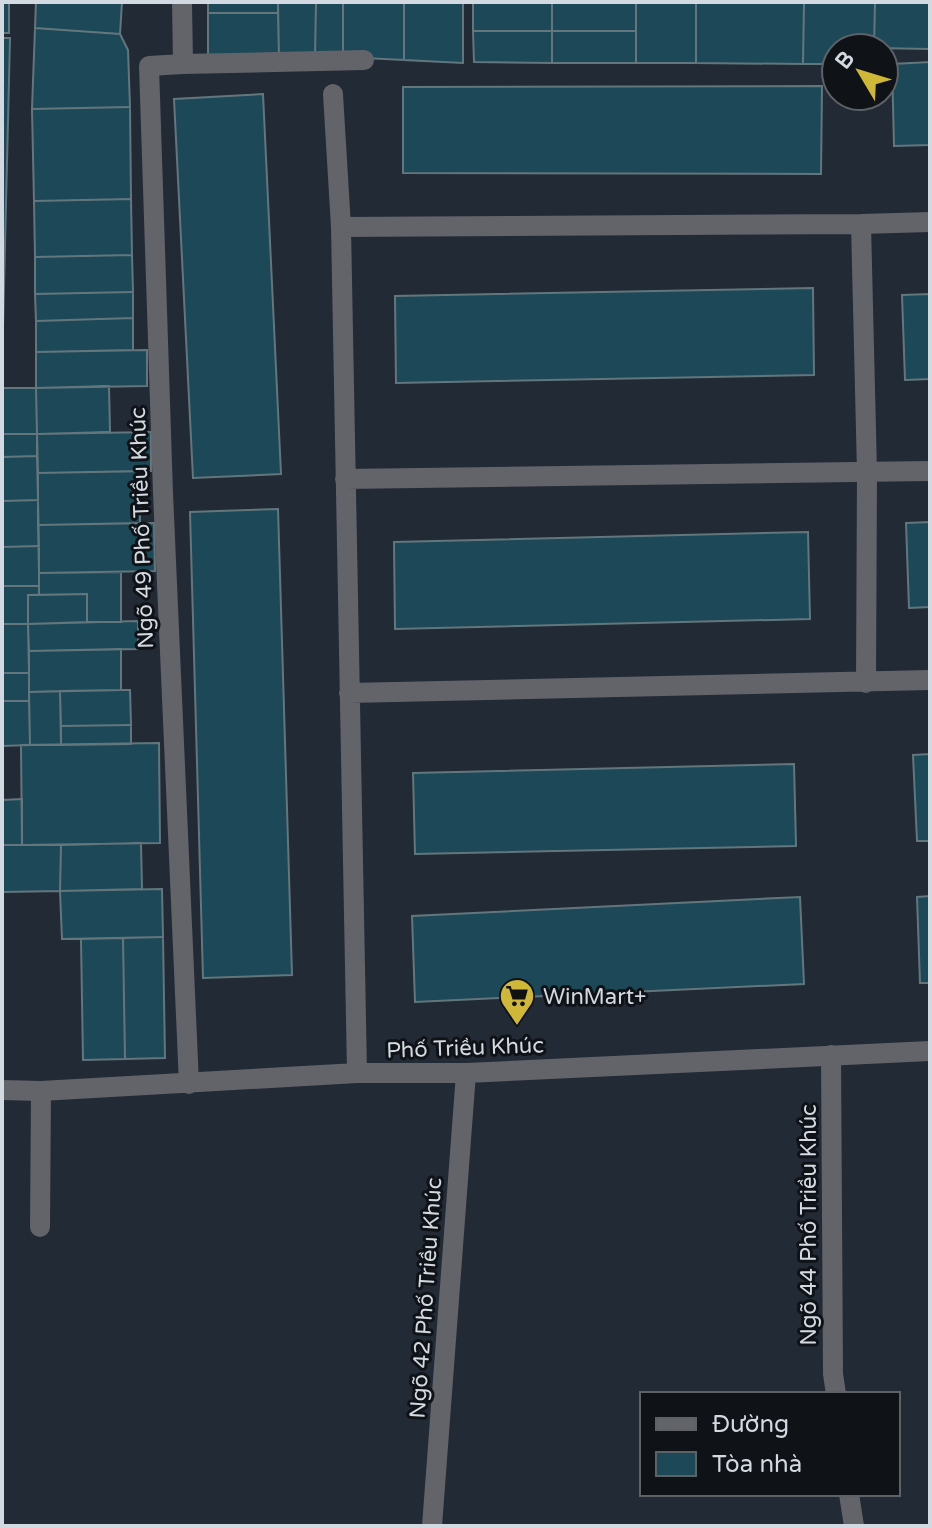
<svg xmlns="http://www.w3.org/2000/svg" width="932" height="1528" viewBox="0 0 932 1528" font-family="'Varela Round',sans-serif">
  <style>
    .building { fill: #1c4857; stroke: #64767d; stroke-width: 2 }
    .lines { fill: none; stroke-linecap: round; stroke-linejoin: round }
    .minor { stroke: #63636a; stroke-width: 20 }
    .labels { text-anchor: middle; stroke-width: 6; stroke-linejoin: round; paint-order: stroke }
    .street-label { font-size: 22px; fill: #d3d9e0; stroke: #0f1217 }
    .poi-label { font-size: 22px; fill: #d3d9e0; stroke: #0f1217; text-anchor: start }
  </style>
  <rect width="100%" height="100%" fill="#222a35"/>
  <!-- building -->
  <path class="building" d="M2,2h7v31h-7z
    M36,2h86l-2,32 -85,-6z
    M208,2h70v11h-70z
    M278,2h38l-1,56h-36z
    M316,2h27v55l-28,1z
    M343,2h61v58l-61,-3z
    M404,2h59v61l-59,-3z
    M473,2h79v29h-79z
    M552,2h84v29h-84z
    M636,2h60v61h-60z
    M696,2h108l-1,62 -107,-1z
    M804,2h71l-1,46h-38v16h-33z
    M875,2h55v47l-56,-1z
    M208,13h70l1,45 -71,1z
    M35,28l85,6 8,16 2,57 -98,2z
    M473,31h79v32l-78,-1z
    M552,31h84v32h-84z
    M2,38h8l-8,331z
    M930,62v83l-36,1 -2,-82z
    M822,86l-1,88 -418,-1v-86z
    M263,94l18,380 -88,4 -19,-379z
    M130,107l1,92 -97,2 -2,-92z
    M131,199l1,56 -97,2 -1,-56z
    M132,255l1,37 -98,2v-37z
    M813,288l1,87 -418,8 -1,-87z
    M133,292v26l-97,3 -1,-27z
    M930,294v85l-25,1 -3,-85z
    M133,318v32l-97,2v-31z
    M147,350v36l-111,2v-36z
    M109,386l1,46 -73,2 -1,-46z
    M2,388h34l1,46h-35z
    M151,432v39l-113,2 -1,-39z
    M2,434h35v22l-35,1z
    M37,456l1,44 -36,1v-44z
    M140,471v52l-102,2v-52z
    M38,500l1,46 -37,1v-46z
    M278,509l14,466 -89,3 -13,-466z
    M930,522v85l-21,1 -3,-85z
    M154,523l1,48 -116,2 -1,-48z
    M808,532l2,87 -415,10 -1,-87z
    M39,546v40h-37v-39z
    M121,572v50h-34v-28l-48,1v-22z
    M2,586h37v9h-11v29h-26z
    M87,594v28l-59,2v-29z
    M138,621v28l-109,2 -1,-27z
    M2,624h26l1,49h-27z
    M121,649v41l-92,2v-41z
    M2,673h27v28h-27z
    M121,690h9l1,35 -70,1 -1,-35z
    M60,691l1,54h-31l-1,-53z
    M2,701h27l1,44 -28,1z
    M131,725v19l-70,1v-19z
    M159,743l1,100 -138,2 -1,-100z
    M930,754v87h-13l-4,-86z
    M794,764l2,82 -381,8 -2,-81z
    M22,799v46h-20v-45z
    M141,843l1,46 -82,2 1,-46z
    M2,845h59l-1,46 -58,1z
    M162,889l1,48 -101,2 -2,-48z
    M930,896v87h-10l-3,-86z
    M800,897l4,87 -389,18 -3,-86z
    M163,937l2,121 -40,1 -2,-121z
    M123,938l2,121 -42,1 -2,-121z"/>
  <g class="lines">
    <!-- minor -->
    <path class="minor" d="M182,2l1,62 -34,2 14,427 26,591
      M183,64l181,-4
      M333,94l8,133 16,846
      M861,224l6,248 -1,211
      M341,227l520,-3 69,-2
      M345,479l585,-8
      M349,693l581,-13
      M831,1055l2,319 3,20
      M2,1090l39,1 316,-18h109l464,-22
      M40,1227l1,-136
      M849,1494l5,32
      M432,1526l34,-453"/>
  </g>
  <!-- icons -->
  <defs>
    <symbol id="supermarket-pin" viewBox="-11 -11 22 30"><path d="M0 17L-7.5 6A9.5 9.5 0 1 1 7.5 6Z" fill="#cfb837" stroke="#0f1217"/><path d="M-6-5.5h2.5l.6 2H6L4.5 2H-2.5L-4.4-4H-6ZM-1.5 3.2a1.3 1.3 0 1 0 .1 0ZM3 3.2a1.3 1.3 0 1 0 .1 0Z" fill="#111"/></symbol>
  </defs>
  <g fill-rule="evenodd">
    <use href="#supermarket-pin" x="497" y="976" width="40" height="54"/>
  </g>
  <g class="labels">
    <!-- street labels -->
    <g class="street-label">
      <text transform="translate(141 528) rotate(-92)" y="8">Ngõ 49 Phố Triều Khúc</text>
      <text transform="translate(465 1047) rotate(-2)" y="8">Phố Triều Khúc</text>
      <text transform="translate(808 1225) rotate(-90)" y="8">Ngõ 44 Phố Triều Khúc</text>
      <text transform="translate(425 1298) rotate(-86)" y="8">Ngõ 42 Phố Triều Khúc</text>
    </g>
    <!-- poi labels -->
    <g class="poi-label">
      <text x="543" y="1004">WinMart+</text>
    </g>
  </g>
  <!-- border -->
  <rect width="932" height="1528" fill="none" stroke="#d3d9e0" stroke-width="8"/>
  <!-- legend -->
  <rect x="640" y="1392" width="260" height="104" fill="#0f1217" stroke="#5d6267" stroke-width="2"/>
  <rect x="656" y="1418" width="40" height="12" fill="#63636a" stroke="#5d6267" stroke-width="2"/>
  <text x="712" y="1432" font-size="24" fill="#d3d9e0">Đường</text>
  <rect x="656" y="1452" width="40" height="24" fill="#1c4857" stroke="#5d6267" stroke-width="2"/>
  <text x="712" y="1472" font-size="24" fill="#d3d9e0">Tòa nhà</text>
  <!-- north arrow -->
  <g transform="translate(860 72) rotate(308)"><circle r="38" fill="#0f1217" stroke="#5d6267" stroke-width="2"/>
  <path d="M0-6L14 30L0 20L-14 30Z" fill="#cfb837"/>
  <text y="-12" font-size="22" font-weight="bold" text-anchor="middle" fill="#d3d9e0">B</text>
  </g>
</svg>
